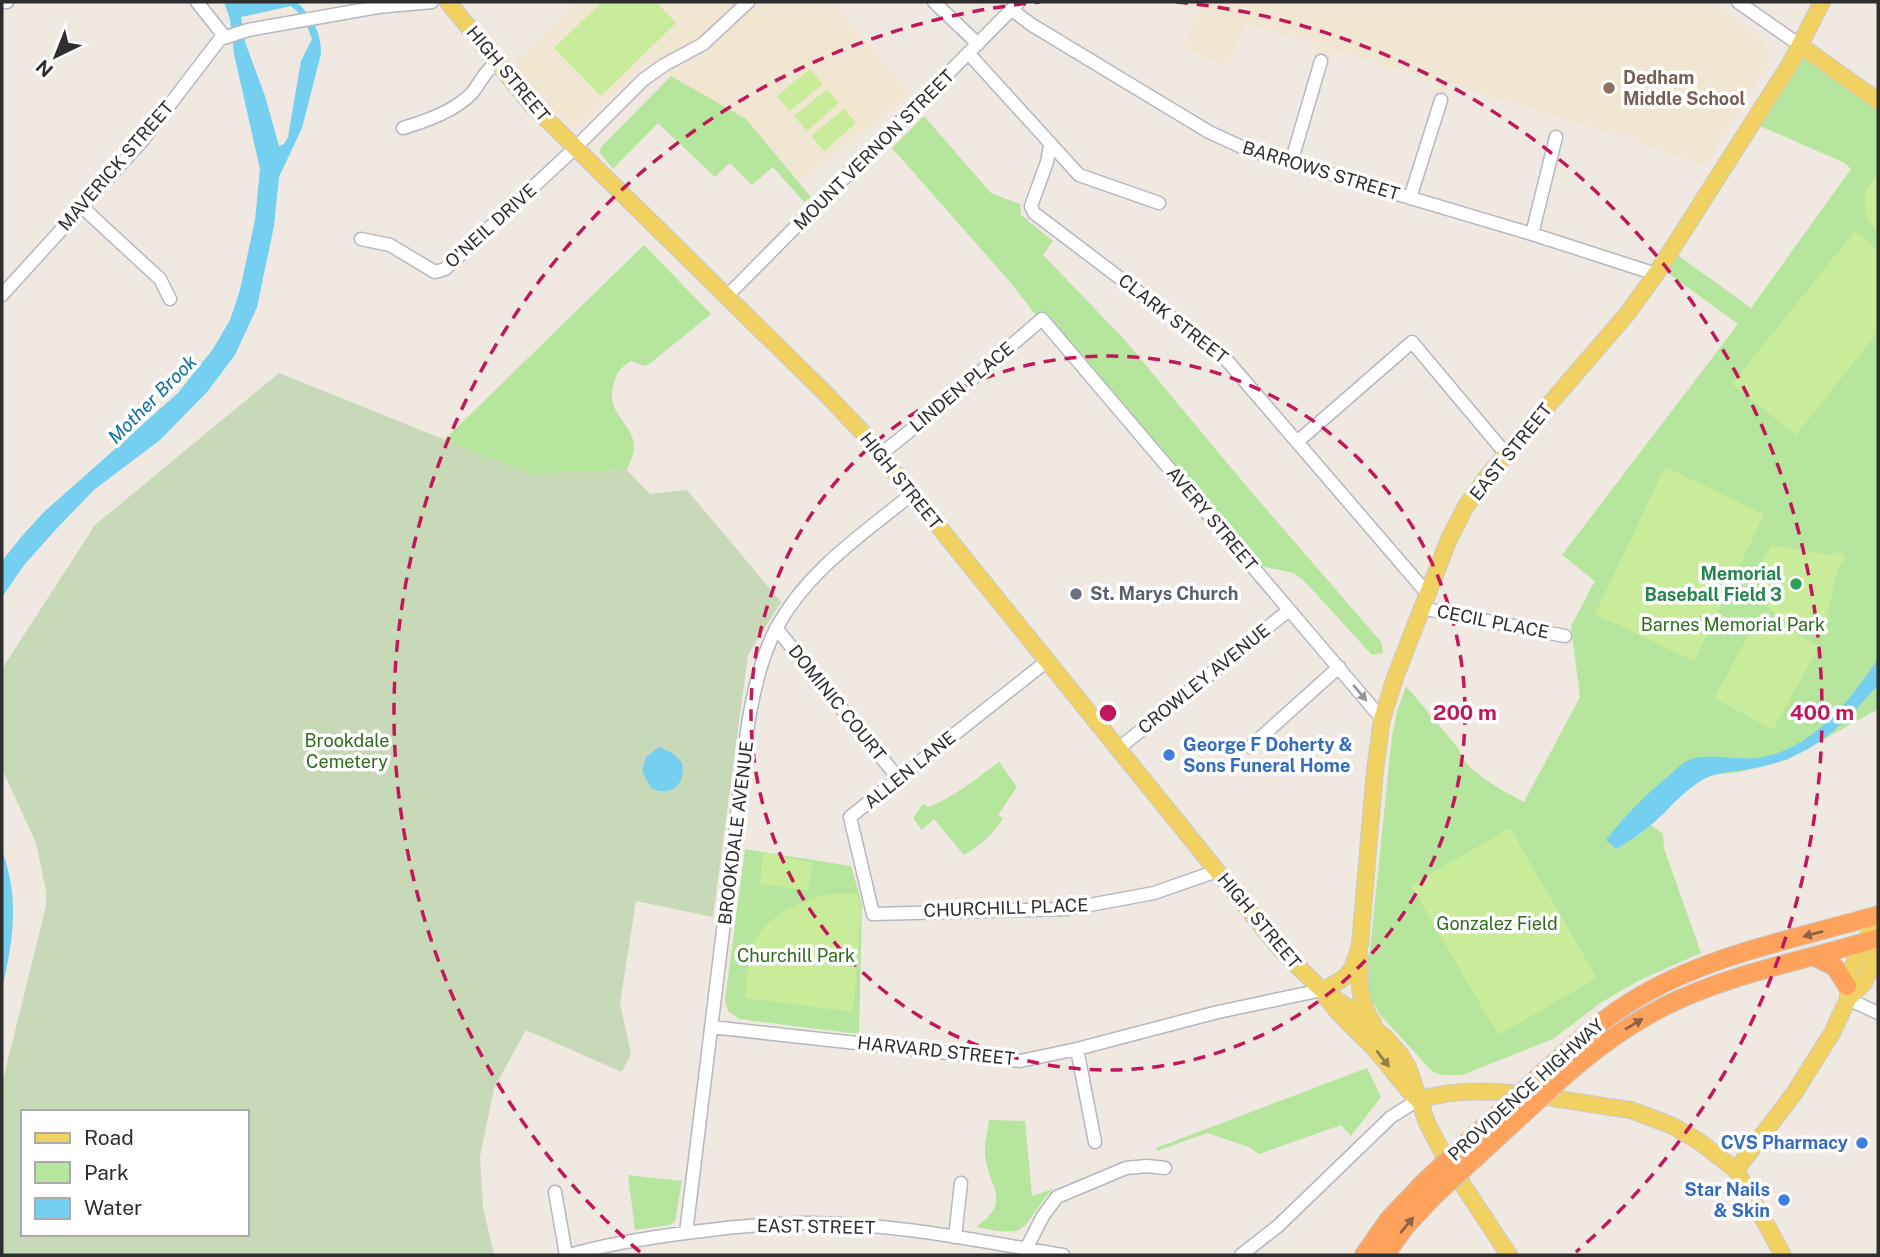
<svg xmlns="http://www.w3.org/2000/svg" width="1880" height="1257" viewBox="0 0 1880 1257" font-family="'Public Sans',sans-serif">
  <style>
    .education { fill: #f0e6d1 }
    .green { fill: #b6e59e }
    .cemetery { fill: #c8d9b8; fill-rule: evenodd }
    .pitch { fill: #c9ec9a }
    .water { fill: #75cff0; fill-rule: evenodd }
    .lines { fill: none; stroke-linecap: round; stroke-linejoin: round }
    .minor-casing { stroke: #b4b7c1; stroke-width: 15 }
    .major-casing { stroke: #c9c9c9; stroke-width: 18 }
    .highway-casing { stroke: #c9c9c9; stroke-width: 20 }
    .minor { stroke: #fff; stroke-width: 12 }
    .major { stroke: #f2d163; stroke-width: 16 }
    .highway { stroke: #ffa35c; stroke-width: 18 }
    .highway-bridge-casing { stroke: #c9c9c9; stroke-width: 20; stroke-linecap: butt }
    .highway-bridge { stroke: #ffa35c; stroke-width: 18 }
    .oneway { fill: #969696 }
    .oneway2 { fill: #8c6343 }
    .oneway3 { fill: #908048 }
    .ring { fill: none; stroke: #c2185b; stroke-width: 3.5; stroke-dasharray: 12 9 }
    .education-dot { fill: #8d6e63; stroke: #fff; stroke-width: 2.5 }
    .leisure-dot { fill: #2e9e5b; stroke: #fff; stroke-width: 2.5 }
    .worship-dot { fill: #6b7280; stroke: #fff; stroke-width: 2.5 }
    .shop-dot { fill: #3f7fe0; stroke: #fff; stroke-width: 2.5 }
    .labels { text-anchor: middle; stroke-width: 7; stroke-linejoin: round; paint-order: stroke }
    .street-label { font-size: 18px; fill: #2e2e2e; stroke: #fff }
    .education-label { font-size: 18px; font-weight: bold; fill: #785e54; stroke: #fff; text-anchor: start }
    .leisure-label { font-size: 18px; font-weight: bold; fill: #27864d; stroke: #fff; text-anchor: end }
    .worship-label { font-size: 18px; font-weight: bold; fill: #5b616d; stroke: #fff; text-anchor: start }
    .park-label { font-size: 18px; fill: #2c6e1b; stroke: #fff }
    .shop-label { font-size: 18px; font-weight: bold; fill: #366cbe; stroke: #fff; text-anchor: end }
    .water-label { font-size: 19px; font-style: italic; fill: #0d6fa3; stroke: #fff }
    .centre { fill: #c2185b; stroke: #fff; stroke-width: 3.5 }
    .ring-label { font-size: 21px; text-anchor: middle; font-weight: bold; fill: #c2185b; stroke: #fff; stroke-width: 7; stroke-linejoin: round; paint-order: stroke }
  </style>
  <rect width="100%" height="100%" fill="#efe9e1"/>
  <!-- education -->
  <path class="education" d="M578,2h254l79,92 -111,88 -54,-63 -100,-57 -66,64 -10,1 -58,-62z
    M1175,2h538l48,35 9,17 -1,9 -64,103 -78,-28 -181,-55 -4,13 -8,-2 3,-13 -103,-31 -5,13 -16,-5 4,-13 -72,-22 -17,43 -44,-18 15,-39z"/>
  <!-- green -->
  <path class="green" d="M1801,46l77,55v608l-91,51 -52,13 -61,3 -39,37 28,21 1,14 37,105 -61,27 -38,22 -49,37 -91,36h-20l-10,-4 -50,-54 -14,-21 1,-37 23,-223 5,-25 9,-25 53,63c3,21 48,44 65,53l56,-105 -9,-71 24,-45 -33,-26 176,-231 -77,-56 11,-17 79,57 100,-139 -6,-6 -92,-40z
    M671,76l75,43 65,78 -7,5 -31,-35 -21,18 -22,-22 -15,14 -57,-54 -45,46 -14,-17 2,-5z
    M924,116l67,77 29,11 1,11 32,26 -10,14 81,84 124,149 134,155 1,10 -11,2 -65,-71 -13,-11 -34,-7 -207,-244 -12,-9 -6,1 -24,-31 -119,-135z
    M644,245l67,69 -63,51 -4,1 -13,-5c-13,9 -14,11 -18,26 -7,28 22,37 21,61 0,7 -5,16 -7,22l-97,4 -86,-34z
    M999,762l18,25 -19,28 5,3c-10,17 -23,27 -39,37l-30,-36 -12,11 -9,-12 10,-14 6,3c26,-11 47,-28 70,-45z
    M745,849l106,17 11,38 -3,130 -120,-15 -11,-8 -3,-11z
    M1367,1068l14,29 -30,39 -10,-11 -82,29 -10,-7 -42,-14 -50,18 -1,-3z
    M989,1120l36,1 7,75 21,-7c-34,36 -18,51 -77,38 38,-27 12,-38 9,-73 -1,-11 3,-23 4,-34z
    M628,1175l54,6 -7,40 -5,4 -35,5z"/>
  <!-- cemetery -->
  <path class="cemetery" d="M279,373l251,101 97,-4 23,24 37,-4 94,112 -33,53 -35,262 -77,-16 -16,102 11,51 -9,18 -96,-42 -32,58 -14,69 3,50 11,48h-492v-171l44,-178v-15l-10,-48 -34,-74v-100l93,-144zM23,1112h224v122h-224z"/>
  <!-- pitch -->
  <path class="pitch" d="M602,2h54l20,21 -75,73 -47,-48z
    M810,69l13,15 -33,27 -13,-15z
    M827,89l12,14 -32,28 -13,-15z
    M844,109l12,14 -32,28 -13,-15z
    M1878,174v58c-18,-17 -18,-41 0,-58z
    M1855,231l23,19v82l-82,103 -64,-51z
    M1665,467l99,47 -70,147 -99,-47z
    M1772,545l58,10 9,-3 5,3v6l-6,6 -13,57c-51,10 -87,-36 -53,-79z
    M1760,614l59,32 -46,84 -59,-32z
    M1510,828l87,150 -99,57 -87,-150z
    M763,853l50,9 -5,28 -48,-6z
    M833,894h24l4,15 -8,103 -108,-14c2,-16 2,-33 6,-49 9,-31 53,-51 82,-55z"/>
  <!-- water -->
  <path class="water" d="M224,2h73c16,16 24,30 24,52l-19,74 -23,49 -5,49 -17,81 -22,48 -28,37 -47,48 -65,49 -36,37 -34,38 -23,33v-36l20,-25 22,-24 134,-119 35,-44 17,-29 10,-30 15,-70 5,-51 -26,-115 -4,-35zM291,6l13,12 8,21 -11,22 -13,76 -4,7 -5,2 -14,-50 -20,-54 -4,-25z
    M1878,659v26c-37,41 -60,68 -117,82 -18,4 -41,4 -57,12 -16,9 -28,22 -41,35 -14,14 -30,25 -47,35l-10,-9c18,-23 37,-43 60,-62 7,-5 13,-13 21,-17 21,-10 47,0 69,-3 54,-6 94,-57 122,-99z
    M659,747l15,7 8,9c4,21 -11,35 -31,25l-9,-17 4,-14z
    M2,851c18,46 11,91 0,138z"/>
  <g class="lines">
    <defs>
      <path id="minor" d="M2,2h5
        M197,2l27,34
        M934,2l44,42
        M1738,2l63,44
        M1012,10l20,15 177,107 37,17 286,85 124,40
        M969,54l110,121 80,28
        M403,128c23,-7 52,-17 69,-35 9,-11 11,-20 24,-30
        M1050,145l-3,17 -16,44 3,7 190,144 202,235
        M1291,163l30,-102
        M1410,198l31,-98
        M82,207l78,72 10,20
        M1532,234l24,-97
        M361,239l29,6 45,27 10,-3 130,-121 68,-68 21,-15 39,-21 45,-42
        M2,295l140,-154 78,-102 28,-9 130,-23 54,-5
        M726,297l293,-295
        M1297,442l115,-100 94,112
        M881,454l66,-53 95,-82 340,400
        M1421,608l144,28
        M776,628l122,150
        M1047,661l-197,156 23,97 195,-5 86,-16 63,-22
        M1250,747l89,-80
        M1118,749l171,-139
        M1848,999l30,14
        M711,1027l309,34 57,-12 141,-37 104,-22
        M1077,1049l18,93
        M555,1192l11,63
        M686,1233c15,-128 32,-256 47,-384 9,-67 12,-163 44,-222 31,-57 86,-93 135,-133
        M955,1237l6,-54
        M1026,1249l17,-33 14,-19 69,-29 21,-2 18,2
        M570,1255c33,-10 66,-15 100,-20 46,-6 92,-12 138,-12 86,0 171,18 255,32
        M1241,1255l37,-29 113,-109 27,-17"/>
      <path id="major" d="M448,2l83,102 294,289 38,40 418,517 41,40 25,17 38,30 15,17 8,13 19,56 20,38 62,94
        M1801,46l77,55
        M1360,957c0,25 -3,45 13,65
        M1322,990c27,-12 31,-17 38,-46l15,-174 7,-51 14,-44 53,-136 17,-33 24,-33 137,-159 29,-40 134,-210 32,-62
        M1326,997c13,19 30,33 46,49 16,17 28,36 44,52
        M1848,999l16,-16 14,-33
        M1418,1100c66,-21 145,2 213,10l42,16 27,16 36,28 47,85
        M1736,1170l59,-78 37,-59 16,-34 1,-25 15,-31 14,-24"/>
      <path id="highway" d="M1815,957l20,10 12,19
        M1545,1071c28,-25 55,-50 87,-70 74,-46 163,-62 246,-86
        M1560,1080c32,-29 66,-54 105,-74 66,-33 143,-46 213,-68
        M1364,1255l25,-36 35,-37
        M1385,1255l21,-29 27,-29"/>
    </defs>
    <!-- minor casing -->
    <use href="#minor" class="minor-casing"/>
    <!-- major casing -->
    <use href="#major" class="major-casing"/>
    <!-- highway casing -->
    <use href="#highway" class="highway-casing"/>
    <!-- minor -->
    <use href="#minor" class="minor"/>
    <!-- major -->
    <use href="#major" class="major"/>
    <!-- highway -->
    <use href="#highway" class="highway"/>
    <defs>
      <path id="highway-bridge" d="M1424,1182l121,-111
        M1433,1197l127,-117"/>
    </defs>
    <!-- highway-bridge casing -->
    <use href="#highway-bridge" class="highway-bridge-casing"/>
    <!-- highway-bridge -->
    <use href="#highway-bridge" class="highway-bridge"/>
  </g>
  <!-- one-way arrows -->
  <defs><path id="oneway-solid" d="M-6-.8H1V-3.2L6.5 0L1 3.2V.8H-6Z" transform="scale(1.75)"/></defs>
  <use class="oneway" href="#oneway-solid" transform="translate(1360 693) rotate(50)"/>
  <g class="oneway2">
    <use href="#oneway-solid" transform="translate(1813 934) rotate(165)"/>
    <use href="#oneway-solid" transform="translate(1634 1024) rotate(-31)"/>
    <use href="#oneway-solid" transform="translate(1407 1225) rotate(-50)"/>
  </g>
  <use class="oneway3" href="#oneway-solid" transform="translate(1383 1059) rotate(52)"/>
  <!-- distance rings -->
  <g class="ring">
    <circle cx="1108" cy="713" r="357"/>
    <path d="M640 1252A714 714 0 0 1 1040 2M1176 2A714 714 0 0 1 1576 1252"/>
  </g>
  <!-- markers -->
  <circle class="education-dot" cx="1609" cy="88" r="7"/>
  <circle class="leisure-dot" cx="1796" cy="584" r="7"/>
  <circle class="worship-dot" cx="1076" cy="594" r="7"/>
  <g class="shop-dot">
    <circle cx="1169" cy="755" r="7"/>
    <circle cx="1862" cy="1143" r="7"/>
    <circle cx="1784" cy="1200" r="7"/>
  </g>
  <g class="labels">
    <!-- street labels -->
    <g class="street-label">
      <text transform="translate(508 74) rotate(50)" y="6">HIGH STREET</text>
      <text transform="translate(874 150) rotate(-45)" y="6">MOUNT VERNON STREET</text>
      <text transform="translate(116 166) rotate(-49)" y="6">MAVERICK STREET</text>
      <text transform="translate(1321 171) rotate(17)" y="6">BARROWS STREET</text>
      <text transform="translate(491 226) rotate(-42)" y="6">O'NEIL DRIVE</text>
      <text transform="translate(1173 319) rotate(38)" y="6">CLARK STREET</text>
      <text transform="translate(962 387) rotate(-40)" y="6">LINDEN PLACE</text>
      <text transform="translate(1511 452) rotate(-51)" y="6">EAST STREET</text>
      <text transform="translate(901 481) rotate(51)" y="6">HIGH STREET</text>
      <text transform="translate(1212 519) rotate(50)" y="6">AVERY STREET</text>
      <text transform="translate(1493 622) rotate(11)" y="6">CECIL PLACE</text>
      <text transform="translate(1204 679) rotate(-39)" y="6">CROWLEY AVENUE</text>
      <text transform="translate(837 703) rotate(51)" y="6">DOMINIC COURT</text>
      <text transform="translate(910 770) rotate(-39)" y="6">ALLEN LANE</text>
      <text transform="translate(736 833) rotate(-83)" y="6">BROOKDALE AVENUE</text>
      <text transform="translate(1006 908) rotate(-2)" y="6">CHURCHILL PLACE</text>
      <text transform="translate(1259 921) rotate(50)" y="6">HIGH STREET</text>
      <text transform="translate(936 1051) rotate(6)" y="6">HARVARD STREET</text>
      <text transform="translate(1526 1090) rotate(-42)" y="6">PROVIDENCE HIGHWAY</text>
      <text transform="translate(816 1227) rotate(1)" y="6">EAST STREET</text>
    </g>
    <!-- education labels -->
    <g class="education-label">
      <text x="1623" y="84">Dedham<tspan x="1623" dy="21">Middle School</tspan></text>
    </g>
    <!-- leisure labels -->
    <g class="leisure-label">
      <text x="1782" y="580">Memorial<tspan x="1782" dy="21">Baseball Field 3</tspan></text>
    </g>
    <!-- worship labels -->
    <g class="worship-label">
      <text x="1090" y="600">St. Marys Church</text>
    </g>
    <!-- park labels -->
    <g class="park-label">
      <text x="1733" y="631">Barnes Memorial Park</text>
      <text x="347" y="747">Brookdale<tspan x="347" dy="21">Cemetery</tspan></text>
      <text x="1497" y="930">Gonzalez Field</text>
      <text x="796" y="962">Churchill Park</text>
    </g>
    <!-- shop labels -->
    <g class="shop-label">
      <text x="1183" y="751" text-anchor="start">George F Doherty &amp;<tspan x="1183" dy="21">Sons Funeral Home</tspan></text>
      <text x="1848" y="1149">CVS Pharmacy</text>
      <text x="1770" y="1196">Star Nails<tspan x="1770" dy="21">&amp; Skin</tspan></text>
    </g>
    <!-- water labels -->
    <g class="water-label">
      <text transform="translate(152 399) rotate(-45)" y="7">Mother Brook</text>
    </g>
  </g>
  <circle cx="1108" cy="713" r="10" class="centre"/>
  <g class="ring-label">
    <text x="1465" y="720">200 m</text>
    <text x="1822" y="720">400 m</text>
  </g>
  <!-- border -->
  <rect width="1880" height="1257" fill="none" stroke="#2e2e2e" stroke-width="7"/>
  <!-- legend -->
  <rect x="21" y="1110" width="228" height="126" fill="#ffffff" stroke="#ababab" stroke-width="2"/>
  <rect x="35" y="1133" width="35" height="10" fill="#f2d163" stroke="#ababab" stroke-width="2"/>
  <text x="84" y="1145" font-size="21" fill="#2e2e2e">Road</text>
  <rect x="35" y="1162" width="35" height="21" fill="#b6e59e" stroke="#ababab" stroke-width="2"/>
  <text x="84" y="1180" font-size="21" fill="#2e2e2e">Park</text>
  <rect x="35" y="1198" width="35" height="21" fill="#75cff0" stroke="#ababab" stroke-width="2"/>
  <text x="84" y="1215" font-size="21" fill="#2e2e2e">Water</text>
  <!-- north arrow -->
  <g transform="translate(56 56) rotate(223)" stroke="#ffffff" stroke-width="5" paint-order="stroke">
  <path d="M0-5L12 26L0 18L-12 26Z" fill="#2e2e2e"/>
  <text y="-10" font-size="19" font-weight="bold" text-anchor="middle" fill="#2e2e2e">N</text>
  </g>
</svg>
